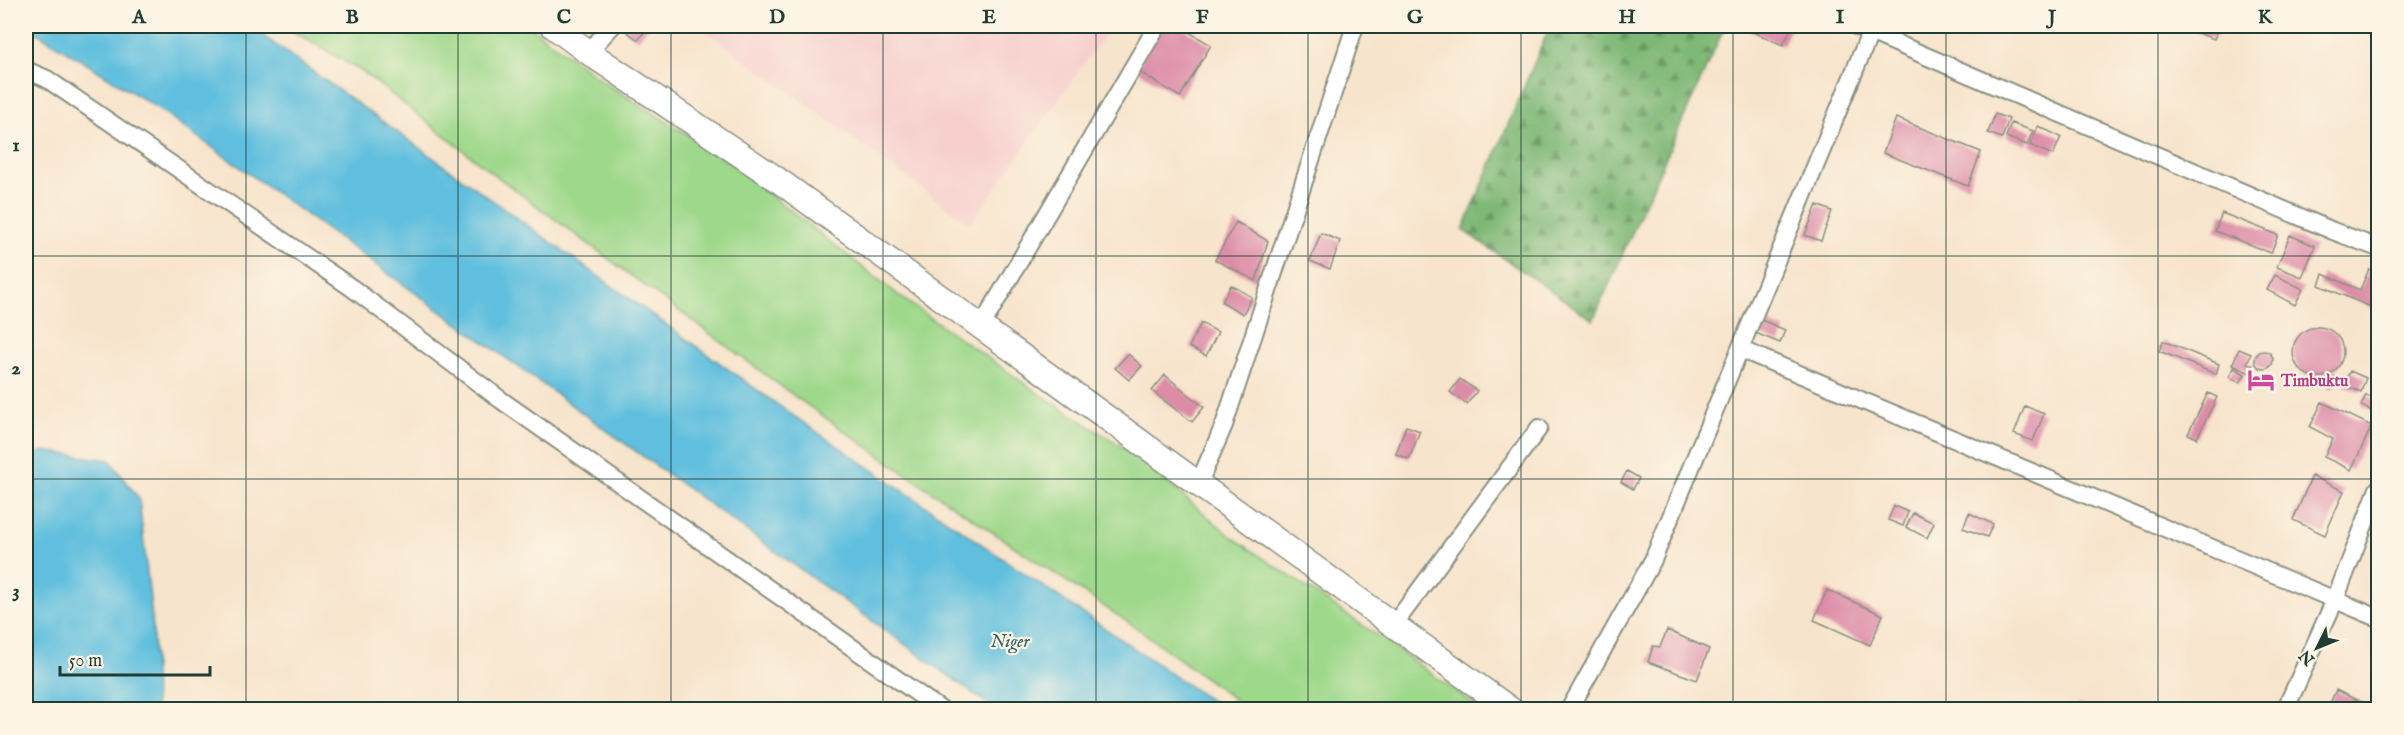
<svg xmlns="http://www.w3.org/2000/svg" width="2404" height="735" viewBox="0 0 2404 735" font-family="'IM FELL English',serif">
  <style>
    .built { fill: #f7d0ce }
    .forest { fill: url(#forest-firs); stroke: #4e7a55; stroke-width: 1.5 }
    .garden { fill: #9ed88a; stroke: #5e8a5f; stroke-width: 1.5 }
    .water { fill: #60bfde; stroke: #407e89; stroke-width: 1.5 }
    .building { fill: #dd8ca8 }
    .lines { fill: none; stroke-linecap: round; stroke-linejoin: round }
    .street-casing { stroke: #8b9080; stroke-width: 20 }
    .secondary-casing { stroke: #8b9080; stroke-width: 27 }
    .street { stroke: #fff; stroke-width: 16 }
    .secondary { stroke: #fff; stroke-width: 24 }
    .grid { fill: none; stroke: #1f3d34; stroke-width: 1.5; stroke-opacity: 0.55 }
    .labels { text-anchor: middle; stroke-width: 4.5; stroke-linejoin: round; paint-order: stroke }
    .hotel-label { font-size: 16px; font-weight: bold; fill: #b23c85; stroke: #fcf5e5; text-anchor: start }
    .water-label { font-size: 18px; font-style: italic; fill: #2f5e5e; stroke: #fcf5e5 }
    .neatline { fill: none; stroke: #1f3d34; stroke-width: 2 }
    .grid-label { font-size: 20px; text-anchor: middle; font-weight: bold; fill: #1f3d34 }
  </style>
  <defs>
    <pattern id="forest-firs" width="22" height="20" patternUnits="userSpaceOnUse" patternTransform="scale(1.5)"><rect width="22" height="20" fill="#7eb876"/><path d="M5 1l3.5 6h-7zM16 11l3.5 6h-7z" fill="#679762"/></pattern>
  </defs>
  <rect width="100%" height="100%" fill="#fcf5e5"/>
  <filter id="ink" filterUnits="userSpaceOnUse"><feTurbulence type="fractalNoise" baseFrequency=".0167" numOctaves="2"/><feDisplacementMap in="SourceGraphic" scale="12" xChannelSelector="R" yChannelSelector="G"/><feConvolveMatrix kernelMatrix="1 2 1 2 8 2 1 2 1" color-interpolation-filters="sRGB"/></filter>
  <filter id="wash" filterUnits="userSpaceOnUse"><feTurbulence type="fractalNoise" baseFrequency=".008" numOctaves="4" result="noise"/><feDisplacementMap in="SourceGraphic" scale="24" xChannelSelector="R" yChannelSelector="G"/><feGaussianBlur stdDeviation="1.35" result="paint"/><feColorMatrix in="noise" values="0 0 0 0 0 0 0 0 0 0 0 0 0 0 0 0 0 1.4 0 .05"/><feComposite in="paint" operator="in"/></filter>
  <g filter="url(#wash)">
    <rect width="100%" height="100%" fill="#f7e4cc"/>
    <!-- built -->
    <path class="built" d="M699,26h412l-141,198z"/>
    <!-- forest -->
    <path class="forest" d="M1550,26h175l-132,294 -130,-90z"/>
    <!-- garden -->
    <path class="garden" d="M284,26h245l79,59 109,68 185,145 145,101 85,54 100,84 161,109 87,63h-232l-104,-76 -228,-152 -119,-83 -302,-223 -132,-103z"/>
    <!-- water -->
    <path class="water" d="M26,26h219l11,5 532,381 435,297h-228l-839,-602z
      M43,451l67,9 29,39 14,128 2,82h-129v-252z"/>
    <g id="blocks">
      <!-- building -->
      <path class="building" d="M630,26h16l2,1 -10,13 -12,-9z
        M1161,26h18l32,19 -31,52 -44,-27z
        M1743,26h49l-9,19 -41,-18z
        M2180,26h40l-6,13z
        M1995,114l14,5 -7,19 -14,-5z
        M1896,118l85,34 -13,34 -85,-33z
        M2011,123l22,8 -6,14 -21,-8z
        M2038,126l23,11 -8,18 -23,-10z
        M1817,205l15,6 -11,30 -16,-6z
        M2222,213l56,22 -7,18 -56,-22z
        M1236,222l32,19 -12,40 -41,-21z
        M1321,233l19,8 -10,28 -20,-8z
        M2290,235l25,11 -13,31 -25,-10z
        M2369,269l9,3v38l-59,-25 4,-11 37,16z
        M2275,275l28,14 -8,16 -28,-15z
        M1231,285l21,12 -9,17 -21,-12z
        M1759,319l26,11 -5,13 -27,-11z
        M1201,323l17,9 -12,24 -17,-9z
        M2293 352a25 25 0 1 1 50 0a25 25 0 1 1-50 0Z
        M2163,341l56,23 -3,10 -57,-23z
        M2239,349l12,5 -4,9 6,3 -3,7 -18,-8z
        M2255 360a9 9 0 1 1 18 0a9 9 0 1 1-18 0Z
        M1128,354l14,12 -13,14 -14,-12z
        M2234,368l11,6 -5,9 -11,-6z
        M2350,371l16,7 -5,14 -17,-7z
        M1165,375l39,32 -12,15 -40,-31z
        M2334,376l5,4 -8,9 -5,-5z
        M1460,379l17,12 -10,13 -17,-12z
        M2208,393l9,4 -20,41 -9,-4z
        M2366,395l12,6v13l-17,-8z
        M2322,402l50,24 -21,44 -27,-13 9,-18 -23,-12z
        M2025,406l19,8 -11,27 -19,-7z
        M1406,426l14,5 -11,28 -13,-5z
        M1627,471l12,7 -6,11 -12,-7z
        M2312,476l32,15 -19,44 -32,-15z
        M1894,506l14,6 -5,14 -15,-6z
        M1913,513l21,10 -7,15 -21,-11z
        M1969,513l24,11 -6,13 -24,-9z
        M1827,590l56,25 -13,30 -56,-25z
        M1667,630l42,19 -12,31 -49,-18 5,-16 7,1z
        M2336,690l41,20h-50z
        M2078,704l13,6h-15z"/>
    </g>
  </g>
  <g filter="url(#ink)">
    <use href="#blocks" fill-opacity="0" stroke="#8b9080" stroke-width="1.5"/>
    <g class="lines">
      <defs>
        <path id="street" d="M1856,26l477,205 45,17
          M588,52l24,-26
          M26,70l21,9 305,209 149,112 440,310
          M981,327l176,-301
          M1740,349l638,269
          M1198,485l26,-60 131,-399
          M1393,626l146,-198
          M1569,710l84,-150 220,-534
          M2285,710l50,-110 43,-111"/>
        <path id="secondary" d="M553,26l35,26 190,128 733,530"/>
      </defs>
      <!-- street casing -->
      <use href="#street" class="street-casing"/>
      <!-- secondary casing -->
      <use href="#secondary" class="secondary-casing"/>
      <!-- street -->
      <use href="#street" class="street"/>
      <!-- secondary -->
      <use href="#secondary" class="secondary"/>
    </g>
  </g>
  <!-- grid -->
  <path class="grid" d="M246,26v684M458,26v684M671,26v684M883,26v684M1096,26v684M1308,26v684M1521,26v684M1733,26v684M1946,26v684M2158,26v684M26,256h2352M26,479h2352"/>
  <!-- icons -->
  <defs>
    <symbol id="hotel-bare" viewBox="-9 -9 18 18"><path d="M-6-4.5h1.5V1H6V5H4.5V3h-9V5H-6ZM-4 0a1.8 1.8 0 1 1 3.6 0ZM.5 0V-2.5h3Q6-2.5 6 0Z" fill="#d1479c" stroke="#fcf5e5" stroke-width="2.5" paint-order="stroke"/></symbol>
  </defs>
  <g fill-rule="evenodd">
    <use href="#hotel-bare" x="2242" y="361" width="38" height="38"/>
  </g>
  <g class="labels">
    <!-- hotel labels -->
    <g class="hotel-label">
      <text x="2281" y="386">Timbuktu</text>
    </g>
    <!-- water labels -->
    <g class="water-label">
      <text x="1010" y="647">Niger</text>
    </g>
  </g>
  <!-- margin -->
  <rect width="2404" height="735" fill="none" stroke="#fcf5e5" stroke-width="66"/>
  <!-- north arrow -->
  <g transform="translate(2317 648) rotate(227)" stroke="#fcf5e5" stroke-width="4.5" paint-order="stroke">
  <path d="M0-4.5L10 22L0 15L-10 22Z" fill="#1f3d34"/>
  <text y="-9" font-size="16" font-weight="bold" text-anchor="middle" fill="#1f3d34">N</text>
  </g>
  <!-- scale -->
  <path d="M60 666v9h150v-9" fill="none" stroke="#1f3d34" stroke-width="3"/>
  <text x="69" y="666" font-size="18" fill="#1f3d34" stroke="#fcf5e5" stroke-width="4.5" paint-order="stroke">50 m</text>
  <rect x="33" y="33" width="2338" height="669" class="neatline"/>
  <g class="grid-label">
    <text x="139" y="23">A</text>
    <text x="352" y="23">B</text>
    <text x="564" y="23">C</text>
    <text x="777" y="23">D</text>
    <text x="989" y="23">E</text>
    <text x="1202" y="23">F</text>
    <text x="1415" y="23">G</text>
    <text x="1627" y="23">H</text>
    <text x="1840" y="23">I</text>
    <text x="2052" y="23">J</text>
    <text x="2265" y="23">K</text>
    <text x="16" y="151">1</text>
    <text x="16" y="374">2</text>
    <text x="16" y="597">3</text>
  </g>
</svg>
